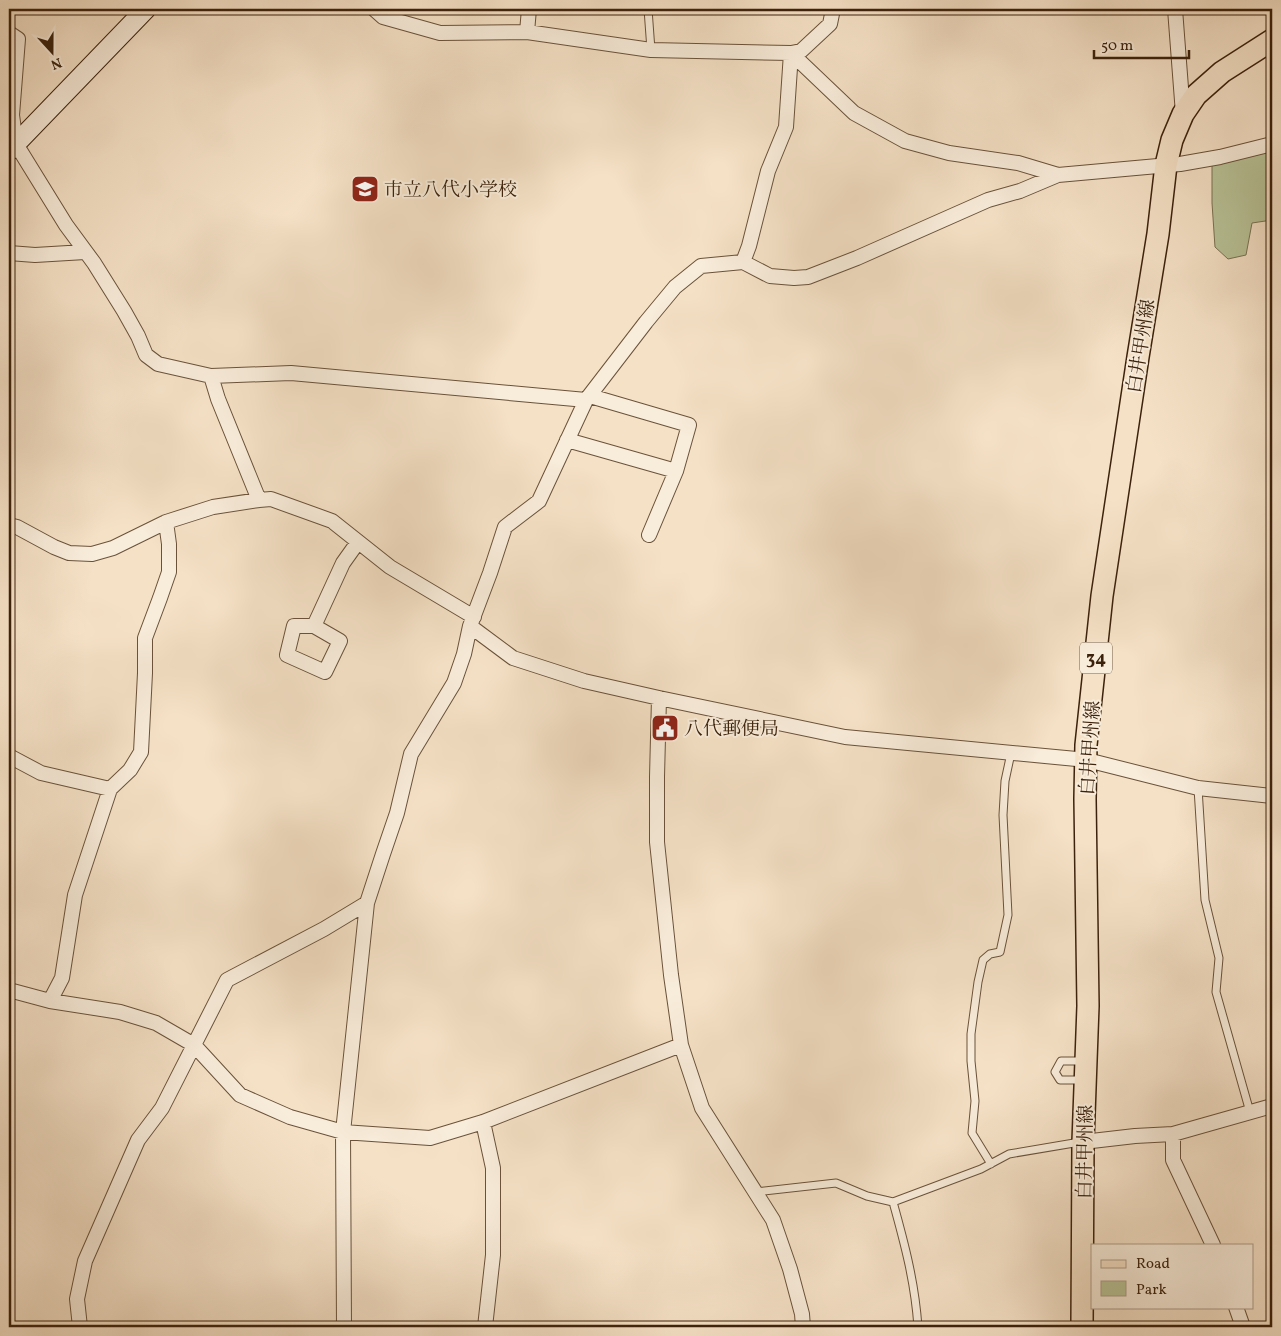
<svg xmlns="http://www.w3.org/2000/svg" width="1281" height="1336" viewBox="0 0 1281 1336" font-family="Vollkorn,'Noto Serif JP',serif">
  <style>
    .green { fill: #b8c398; stroke: #7a7252 }
    .lines { fill: none; stroke-linecap: round; stroke-linejoin: round }
    .lane-casing { stroke: #6a523a; stroke-width: 9 }
    .street-casing { stroke: #6a523a; stroke-width: 16 }
    .secondary-casing { stroke: #3c220c; stroke-width: 21 }
    .primary-casing { stroke: #3c220c; stroke-width: 24 }
    .lane { stroke: #f8ecda; stroke-width: 7 }
    .street { stroke: #f8ecda; stroke-width: 14 }
    .secondary { stroke: #f8ecda; stroke-width: 19 }
    .primary { stroke: #f5e1c6; stroke-width: 21 }
    .labels { text-anchor: middle; stroke-width: 4; stroke-linejoin: round; paint-order: stroke }
    .shield { fill: #f8ecda; stroke: #745f4a; stroke-width: 1 }
    .shield-label { font-size: 18px; font-weight: bold; fill: #3c220c }
    .poi-label { font-size: 19px; fill: #3c220c; stroke: #f8ecda; text-anchor: start }
    .street-label { font-size: 19px; fill: #3c220c; stroke: #f8ecda }
  </style>
  <rect width="100%" height="100%" fill="#f5e1c6"/>
  <filter id="stains"><feTurbulence type="fractalNoise" baseFrequency=".004" numOctaves="4"/><feColorMatrix values="0 0 0 0 .2 0 0 0 0 .09 0 0 0 0 .02 0 0 0 .5 -.17"/></filter>
  <radialGradient id="worn" r=".72"><stop offset=".6" stop-color="#630" stop-opacity="0"/><stop offset="1" stop-color="#630" stop-opacity=".3"/></radialGradient>
  <!-- green -->
  <path class="green" d="M1272,149v71l-20,3 -6,32 -18,4 -13,-12 -3,-44v-38z"/>
  <g class="lines">
    <defs>
      <path id="lane" d="M648,9l3,41
        M1198,788l7,112 14,58 -3,34 34,120
        M1082,1080h-22l-5,-8 6,-11h22
        M991,1164l-19,-31 3,-32 -4,-40v-27l7,-52 5,-22 7,-6 10,-2 8,-37 -5,-100 2,-34 6,-28
        M756,1192l80,-9 31,13 26,6 88,-33 28,-15 71,-12
        M893,1202c12,43 22,81 25,125"/>
      <path id="street" d="M374,9l9,8 57,16 87,-1 124,18 140,3 10,-2 29,-27 3,-15
        M1175,9l8,105
        M527,32l2,-23
        M9,33l9,6 -6,76 4,29 50,81 28,38 30,48 14,25 8,19 12,9 53,12 80,-3 295,27
        M791,53l63,60 51,28 44,12 69,10 40,12
        M9,253l26,2 50,-3
        M743,262l6,-16 19,-75 18,-44 5,-74
        M211,376l7,23 41,101
        M590,396l99,29 -13,46 -27,64
        M567,440l109,31
        M9,525l8,2 37,20 15,6 23,1 21,-6 53,-26 47,-15 46,-7 12,-1 61,22 58,46 84,50
        M314,626l26,15 -15,31 -38,-17 7,-29h20l29,-63 15,-21
        M470,626l43,32 71,23 75,17 186,39 242,23 111,28 74,8
        M659,698l-2,79v65l14,133 10,70 21,63 71,112 17,49 12,45 1,13
        M9,756l32,17 69,16
        M9,990l41,11 70,11 36,11 38,22 46,50 50,22 53,15 87,6 53,-16 198,-77
        M50,1001l12,-23 13,-83 35,-106 20,-19 11,-18 4,-79v-35l15,-40 9,-26v-28l-3,-22
        M483,1122l10,46v87l-8,72
        M1173,1134v26l40,85
        M1083,1142l52,-6 38,-2 99,-28
        M1236,1307l7,20
        M80,1327l-3,-28 8,-38 53,-121 24,-32 65,-128 97,-51 43,-26
        M344,1327l-1,-195 24,-229 16,-49 14,-41 14,-59 43,-71 10,-29 6,-28 20,-53 15,-46 34,-26 47,-101 60,-78 29,-35 26,-21 42,-4 27,14 24,2 14,-1 49,-19 131,-58 32,-9 38,-16 122,-11 40,-7 52,-13"/>
      <path id="secondary" d="M9,151l137,-142"/>
      <path id="primary" d="M1082,1327l1,-185 5,-136 -3,-207 1,-54 16,-149 36,-239 20,-123 8,-69 6,-25 11,-26 13,-19 26,-23 50,-32"/>
    </defs>
    <!-- lane casing -->
    <use href="#lane" class="lane-casing"/>
    <!-- street casing -->
    <use href="#street" class="street-casing"/>
    <!-- secondary casing -->
    <use href="#secondary" class="secondary-casing"/>
    <!-- primary casing -->
    <use href="#primary" class="primary-casing"/>
    <!-- lane -->
    <use href="#lane" class="lane"/>
    <!-- street -->
    <use href="#street" class="street"/>
    <!-- secondary -->
    <use href="#secondary" class="secondary"/>
    <!-- primary -->
    <use href="#primary" class="primary"/>
  </g>
  <!-- icons -->
  <defs>
    <symbol id="school-square" viewBox="-11 -11 22 22"><rect x="-9" y="-9" width="18" height="18" rx="4" fill="#8f2418" stroke="#f8ecda"/><path d="M0-5L7-2L0 1L-7-2ZM-4 1L0 2.5L4 1V4Q0 6-4 4Z" fill="#fff"/></symbol>
    <symbol id="civic-square" viewBox="-11 -11 22 22"><rect x="-9" y="-9" width="18" height="18" rx="4" fill="#8f2418" stroke="#f8ecda"/><path d="M-.6-6.5H3V-4.5H.6V-3L4-1V1h2V6H-6V1h2V-1L-.6-3ZM-1.2 2.5V6h2.4V2.5Z" fill="#fff"/></symbol>
  </defs>
  <g fill-rule="evenodd">
    <use href="#school-square" x="349" y="173" width="32" height="32"/>
    <use href="#civic-square" x="649" y="712" width="32" height="32"/>
  </g>
  <g class="labels">
    <!-- shield labels -->
    <rect class="shield" x="1080" y="642.5" width="32" height="31" rx="4"/>
    <g class="shield-label">
      <text x="1096" y="664">34</text>
    </g>
    <!-- poi labels -->
    <g class="poi-label">
      <text x="384" y="196">市立八代小学校</text>
      <text x="684" y="735">八代郵便局</text>
    </g>
    <!-- street labels -->
    <g class="street-label">
      <text transform="translate(1140 346) rotate(-81)" y="7">白井甲州線</text>
      <text transform="translate(1089 748) rotate(-86)" y="7">白井甲州線</text>
      <text transform="translate(1084 1152) rotate(-89)" y="7">白井甲州線</text>
    </g>
  </g>
  <!-- margin -->
  <rect width="1281" height="1336" fill="none" stroke="#f5e1c6" stroke-width="30"/>
  <rect x="10" y="10" width="1261" height="1316" fill="none" stroke="#3c220c" stroke-width="2.5"/>
  <rect x="15" y="15" width="1251" height="1306" fill="none" stroke="#3c220c"/>
  <!-- legend -->
  <rect x="1091" y="1244" width="162" height="65" fill="#f8ecda" stroke="#ad9b88"/>
  <rect x="1101" y="1260" width="25" height="8" fill="#f5e1c6" stroke="#ad9b88"/>
  <text x="1136" y="1268" font-size="15" fill="#3c220c">Road</text>
  <rect x="1101" y="1281" width="25" height="15" fill="#b8c398" stroke="#ad9b88"/>
  <text x="1136" y="1294" font-size="15" fill="#3c220c">Park</text>
  <!-- north arrow -->
  <g transform="translate(52 52) rotate(159)" stroke="#f8ecda" stroke-width="4" paint-order="stroke">
  <path d="M0-4L9 19L0 12L-9 19Z" fill="#3c220c"/>
  <text y="-8" font-size="14" font-weight="bold" text-anchor="middle" fill="#3c220c">N</text>
  </g>
  <!-- scale -->
  <path d="M1094 50v8h95v-8" fill="none" stroke="#3c220c" stroke-width="2.5"/>
  <text x="1101" y="50" font-size="15" fill="#3c220c" stroke="#f8ecda" stroke-width="4" paint-order="stroke">50 m</text>
  <rect width="100%" height="100%" filter="url(#stains)"/>
  <rect width="100%" height="100%" fill="url(#worn)"/>
</svg>
